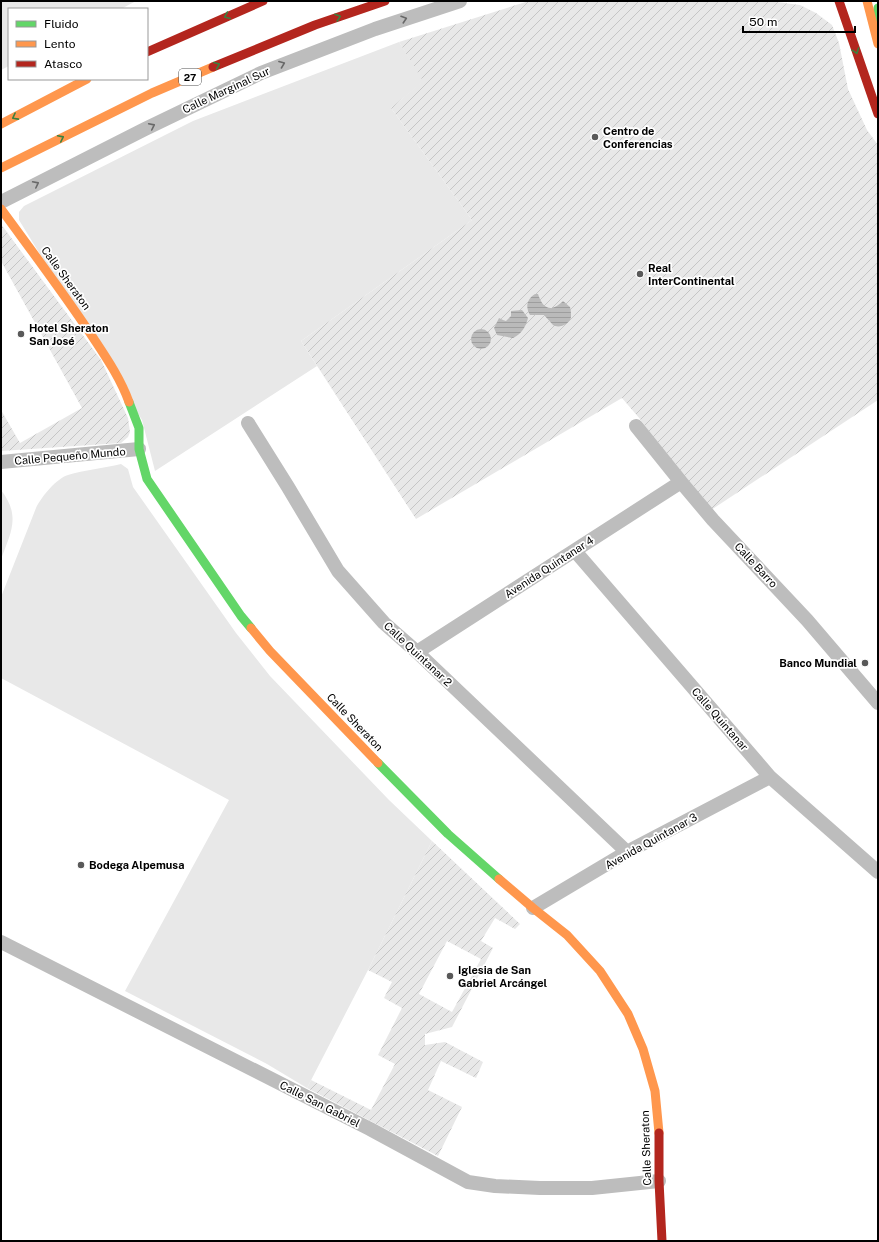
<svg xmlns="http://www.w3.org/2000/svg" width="879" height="1242" viewBox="0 0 879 1242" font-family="'Public Sans',sans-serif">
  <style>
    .grass { fill: #e8e8e8 }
    .garden { fill: url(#garden-furrows); fill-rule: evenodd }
    .water { fill: url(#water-rules) }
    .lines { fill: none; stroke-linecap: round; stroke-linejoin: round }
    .street { stroke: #bdbdbd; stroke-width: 14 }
    .fast { stroke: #63d668; stroke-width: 9 }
    .slow { stroke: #ff974d; stroke-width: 9 }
    .jam { stroke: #b3261e; stroke-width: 9 }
    .oneway { stroke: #3b803e }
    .oneway2 { stroke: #686868 }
    .poi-dot { fill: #595959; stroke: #fff; stroke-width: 1.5 }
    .labels { text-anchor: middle; stroke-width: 3.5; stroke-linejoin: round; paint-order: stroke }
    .shield { fill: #fff; stroke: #4c4c4c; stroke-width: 1 }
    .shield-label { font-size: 10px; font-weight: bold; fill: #000 }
    .street-label { font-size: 11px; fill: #000; stroke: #fff }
    .poi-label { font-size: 11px; font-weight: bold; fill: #000; stroke: #fff; text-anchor: start }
  </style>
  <defs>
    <pattern id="garden-furrows" width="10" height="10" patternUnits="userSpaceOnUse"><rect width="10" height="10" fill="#e8e8e8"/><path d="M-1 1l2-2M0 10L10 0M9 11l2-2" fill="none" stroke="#c5c5c5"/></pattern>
    <pattern id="water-rules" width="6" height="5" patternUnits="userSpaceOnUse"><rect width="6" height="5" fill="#bababa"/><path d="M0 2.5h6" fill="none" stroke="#9e9e9e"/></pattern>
  </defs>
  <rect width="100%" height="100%" fill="#fff"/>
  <!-- grass -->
  <path class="grass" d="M1,1h135l-15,8h-112v57l-8,4z
    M399,42l25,39 -33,27 81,112 -171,121 16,25 -162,105 -13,-51 -123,-200v-8l5,-6 169,-85z
    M121,464l7,5 5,18 103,146 34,43 119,124 43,41 -64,129 -61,118 -40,-24 -142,-73 104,-191 -228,-122v-81l35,-89c5,-11 21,-30 32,-33 16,-5 36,-7 53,-11z
    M1,490c20,26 10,42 0,69z"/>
  <!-- garden -->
  <path class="garden" d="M529,1h240l31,4 16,8 16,12 7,18 9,46 19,41 11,15v255l-167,110 -33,-36 -38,-55 -18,-21 -206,121 -115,-178 171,-121 -81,-112 32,-27 -24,-39z
    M1,224l100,136 27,58 2,14 -2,5 -7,6 -120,8v-41l19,33 62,-35 -81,-147z
    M432,841l88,83 -5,5 -20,-11 -14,23 12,7 -41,79 -27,7v11l20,-3 38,20 -7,16 -35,-17 -13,29 34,17 -24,49 -131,-68 4,-8 60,30 24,-46 -17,-9 24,-47 -18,-10 8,-16 -24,-12zM447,941l34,18 -29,53 -33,-18z"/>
  <!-- water -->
  <path class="water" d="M535,294h3c5,15 13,19 25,7l7,6c1,3 1,7 1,10 -1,7 -12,12 -18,8 -3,-3 -6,-7 -9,-10h-14c-5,-8 -3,-16 5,-21z
    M522,310l6,8c-2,8 -6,16 -15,20l-16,-3 -3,-7 5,-10 4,2 3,1 5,-5v-5z
    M471 339a10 10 0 1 1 20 0a10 10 0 1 1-20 0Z"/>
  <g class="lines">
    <!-- street -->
    <path class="street" d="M1,202l144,-73 116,-56 114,-44 85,-28
      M248,423l40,64 50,84 46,52 33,29 210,200
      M636,426l45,56 32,38 94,100 71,83
      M1,462l138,-13
      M575,551l195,226 108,95
      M417,652l264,-170
      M533,908l94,-56 143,-75
      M1,942l369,187 98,53 27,4 45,2h52l67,-7"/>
    <!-- fast -->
    <path class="fast" d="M876,32l2,-24
      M129,402l10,26v21l8,30 94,137 10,12
      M378,763l70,71 51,45"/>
    <!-- slow -->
    <path class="slow" d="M867,1l11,43
      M1,124l86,-45
      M1,168l151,-75 61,-26
      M1,209c30,41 61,82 89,124 15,23 30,44 39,69
      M251,628l19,23 108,112
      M499,879l34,29 34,27 33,36 28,43 15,35 12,42 4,42"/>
    <!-- jam -->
    <path class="jam" d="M839,1l39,113
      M147,52l116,-51
      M213,67l102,-42 70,-24
      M659,1133v48l3,60"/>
  </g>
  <!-- one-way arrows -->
  <defs><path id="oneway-chevron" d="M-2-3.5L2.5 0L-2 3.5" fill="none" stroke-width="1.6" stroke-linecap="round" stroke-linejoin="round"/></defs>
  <g class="oneway">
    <use href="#oneway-chevron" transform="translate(227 16) rotate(157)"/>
    <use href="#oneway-chevron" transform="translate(338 17) rotate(-19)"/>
    <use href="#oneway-chevron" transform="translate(856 51) rotate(72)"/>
    <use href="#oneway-chevron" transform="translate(217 65) rotate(-23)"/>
    <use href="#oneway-chevron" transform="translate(15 117) rotate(152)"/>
    <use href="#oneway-chevron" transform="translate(61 138) rotate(-26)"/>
  </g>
  <g class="oneway2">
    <use href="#oneway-chevron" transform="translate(404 19) rotate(-18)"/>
    <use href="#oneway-chevron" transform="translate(282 64) rotate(-21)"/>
    <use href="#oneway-chevron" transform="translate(152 126) rotate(-26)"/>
    <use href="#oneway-chevron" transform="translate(36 184) rotate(-27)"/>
  </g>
  <!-- markers -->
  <g class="poi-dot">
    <circle cx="595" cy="137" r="4"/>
    <circle cx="640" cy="274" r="4"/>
    <circle cx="21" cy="334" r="4"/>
    <circle cx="865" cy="663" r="4"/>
    <circle cx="81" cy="865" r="4"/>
    <circle cx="450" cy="976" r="4"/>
  </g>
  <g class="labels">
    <!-- shield labels -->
    <rect class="shield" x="179" y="69" width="22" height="16" rx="3"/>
    <g class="shield-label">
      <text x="190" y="81">27</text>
    </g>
    <!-- street labels -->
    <g class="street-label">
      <text transform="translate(226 90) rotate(-25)" y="4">Calle Marginal Sur</text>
      <text transform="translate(66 278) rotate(54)" y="4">Calle Sheraton</text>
      <text transform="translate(70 456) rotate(-5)" y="4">Calle Pequeño Mundo</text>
      <text transform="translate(756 565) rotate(47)" y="4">Calle Barro</text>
      <text transform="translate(549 567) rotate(-33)" y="4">Avenida Quintanar 4</text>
      <text transform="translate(418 654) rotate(43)" y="4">Calle Quintanar 2</text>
      <text transform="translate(720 719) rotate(49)" y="4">Calle Quintanar</text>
      <text transform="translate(355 722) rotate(46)" y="4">Calle Sheraton</text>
      <text transform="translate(651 841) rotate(-29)" y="4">Avenida Quintanar 3</text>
      <text transform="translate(320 1104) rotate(27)" y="4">Calle San Gabriel</text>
      <text transform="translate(646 1148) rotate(-92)" y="4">Calle Sheraton</text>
    </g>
    <!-- poi labels -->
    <g class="poi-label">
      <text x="603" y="135">Centro de<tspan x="603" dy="13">Conferencias</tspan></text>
      <text x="648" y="272">Real<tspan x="648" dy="13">InterContinental</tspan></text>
      <text x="29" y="332">Hotel Sheraton<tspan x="29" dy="13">San José</tspan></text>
      <text x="857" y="667" text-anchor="end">Banco Mundial</text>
      <text x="89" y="869">Bodega Alpemusa</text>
      <text x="458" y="974">Iglesia de San<tspan x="458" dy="13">Gabriel Arcángel</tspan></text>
    </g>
  </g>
  <!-- border -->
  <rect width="879" height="1242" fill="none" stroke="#000000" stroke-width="4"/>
  <!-- legend -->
  <rect x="8" y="8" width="140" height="72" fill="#ffffff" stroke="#999999"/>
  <rect x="16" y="21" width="20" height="6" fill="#63d668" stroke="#999999"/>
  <text x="44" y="28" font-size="12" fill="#000000">Fluido</text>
  <rect x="16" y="41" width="20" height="6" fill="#ff974d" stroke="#999999"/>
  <text x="44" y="48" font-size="12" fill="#000000">Lento</text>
  <rect x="16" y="61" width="20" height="6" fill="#b3261e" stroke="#999999"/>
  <text x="44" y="68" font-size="12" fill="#000000">Atasco</text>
  <!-- scale -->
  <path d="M743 26v6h112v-6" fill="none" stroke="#000000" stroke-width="2"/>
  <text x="749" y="26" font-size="12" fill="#000000" stroke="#ffffff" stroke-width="3" paint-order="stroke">50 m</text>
</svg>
